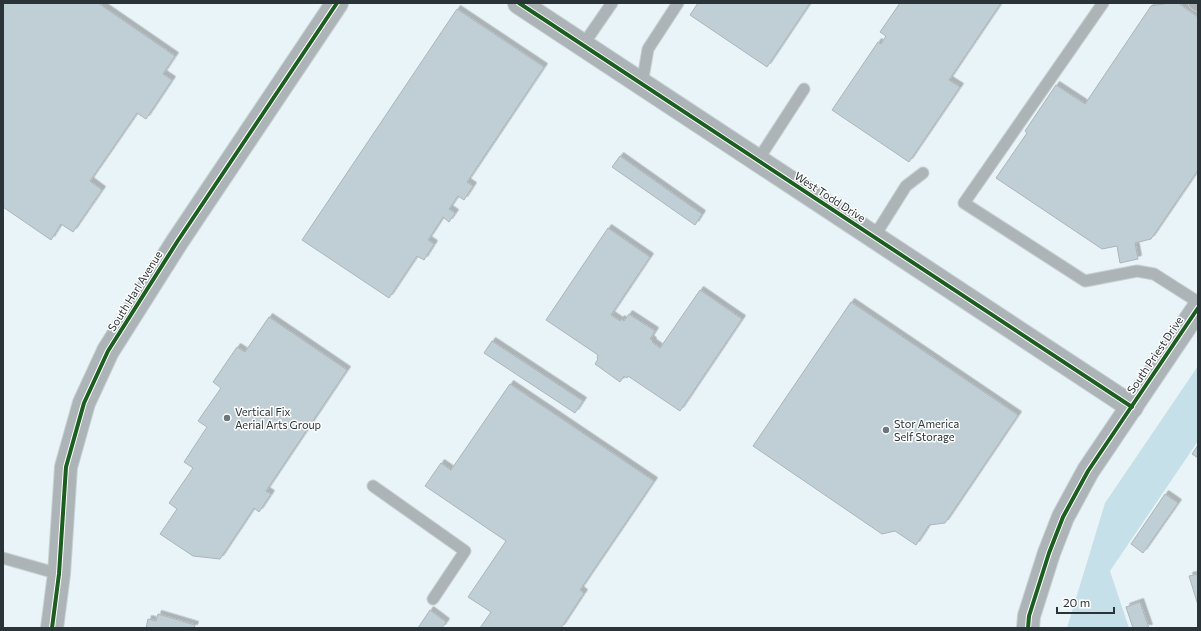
<svg xmlns="http://www.w3.org/2000/svg" width="1201" height="631" viewBox="0 0 1201 631" font-family="Commissioner,sans-serif">
  <style>
    .green { fill: #c6e0e9 }
    .building { fill: #c0cfd5; stroke: #acb5b9; filter: url(#shadow) }
    .lines { fill: none; stroke-linecap: round; stroke-linejoin: round }
    .service-casing { stroke: #c8d0d4; stroke-width: 13 }
    .minor-casing { stroke: #c8d0d4; stroke-width: 24 }
    .tertiary-casing { stroke: #c8d0d4; stroke-width: 24 }
    .service { stroke: #adb4b7; stroke-width: 11 }
    .minor { stroke: #adb4b7; stroke-width: 22 }
    .tertiary { stroke: #adb4b7; stroke-width: 22 }
    .cycleway-casing { stroke: #fff; stroke-width: 6 }
    .cycleway { stroke: #1b5e20; stroke-width: 4 }
    .poi-dot { fill: #6d777b; stroke: #fff; stroke-width: 1.5 }
    .labels { text-anchor: middle; stroke-width: 3; stroke-linejoin: round; paint-order: stroke }
    .street-label { font-size: 11px; fill: #2a3337; stroke: #fff }
    .poi-label { font-size: 11px; fill: #2a3337; stroke: #fff; text-anchor: start }
  </style>
  <defs>
    <filter id="shadow"><feDropShadow dx="3.5" dy="-3.5" stdDeviation="0" flood-color="#0004"/></filter>
  </defs>
  <rect width="100%" height="100%" fill="#e9f4f8"/>
  <!-- green -->
  <path class="green" d="M1198,366v75l-88,130 19,57h-62l38,-125z"/>
  <!-- building -->
  <path class="building" d="M3,3h95l77,53 -12,18 9,6 -26,39 -9,-6 -47,68 12,9 -29,42 -12,-8 -10,16 -48,-33z
    M698,3h112l-43,64 -77,-52z
    M900,3h101l-52,77 11,7 -51,75 -77,-52 46,-68 3,2 5,-8 -6,-4z
    M1169,3h9l20,14v153l-47,69 -16,4 3,16 -18,4 -3,-17 -15,3 -106,-71 31,-45 -2,-2 31,-46 29,19 66,-98z
    M457,9l87,58 -77,115 6,4 -9,14 -6,-4 -9,13 6,4 -6,9 -6,-5 -15,23 6,4 -10,16 -7,-4 -28,42 -87,-58z
    M620,156l82,58 -7,11 -83,-58z
    M608,228l42,29 -39,58 9,6 1,-2 3,2 5,-7 26,17 -5,8 3,2 -1,1 8,6 40,-58 42,29 -62,92 -52,-35 -1,2 -3,-2 -4,6 -25,-18 3,-5 -1,-1 1,-3 -52,-35z
    M851,302l167,113 -73,108 -16,2 -13,20 -21,-14 -13,3 -129,-88z
    M269,317l78,53 -81,121 5,3 -12,18 -5,-4 -34,51 -27,-3 -33,-22 17,-25 -8,-6 24,-35 -9,-6 23,-35 -9,-6 23,-33 -8,-6 24,-35 8,5z
    M492,341l91,60 -8,12 -91,-60z
    M510,384l144,97 -74,109 4,3 -23,35h-81l11,-16 -23,-15 38,-56 -81,-55 16,-23 10,7z
    M1198,445v13l-6,-4z
    M1165,494l13,9 -35,50 -12,-9z
    M1198,574v31l-9,-29z
    M1140,602l9,26h-16l-7,-21z
    M430,610l16,12 -4,6h-24z
    M158,614l37,11 -1,3h-48l2,-9 8,2z"/>
  <g class="lines">
    <defs>
      <path id="service" d="M1103,3l-139,200 121,78 52,-10 17,3 44,28
        M1194,3l4,3
        M583,45l29,-42
        M642,84l6,-35 30,-46
        M758,160l46,-71
        M874,237l32,-51 17,-13
        M373,486l92,65 -32,48
        M3,558l56,16"/>
      <path id="minor" d="M519,3l613,404
        M52,628l7,-54 7,-107 18,-64 24,-52 69,-109 160,-239"/>
      <path id="tertiary" d="M1028,628l1,-12 20,-63 14,-36 25,-46 110,-163"/>
    </defs>
    <!-- service casing -->
    <use href="#service" class="service-casing"/>
    <!-- minor casing -->
    <use href="#minor" class="minor-casing"/>
    <!-- tertiary casing -->
    <use href="#tertiary" class="tertiary-casing"/>
    <!-- service -->
    <use href="#service" class="service"/>
    <!-- minor -->
    <use href="#minor" class="minor"/>
    <!-- tertiary -->
    <use href="#tertiary" class="tertiary"/>
    <defs>
      <path id="cycleway" d="M519,3l613,404
        M52,628l7,-54 7,-107 18,-64 24,-52 69,-109 160,-239
        M1028,628l1,-12 20,-63 14,-36 25,-46 110,-163"/>
    </defs>
    <!-- cycleway casing -->
    <use href="#cycleway" class="cycleway-casing"/>
    <!-- cycleway -->
    <use href="#cycleway" class="cycleway"/>
  </g>
  <!-- markers -->
  <g class="poi-dot">
    <circle cx="227" cy="418" r="4"/>
    <circle cx="886" cy="430" r="4"/>
  </g>
  <g class="labels">
    <!-- street labels -->
    <g class="street-label">
      <text transform="translate(830 197) rotate(33)" y="4">West Todd Drive</text>
      <text transform="translate(135 291) rotate(-58)" y="4">South Harl Avenue</text>
      <text transform="translate(1155 355) rotate(-56)" y="4">South Priest Drive</text>
    </g>
    <!-- poi labels -->
    <g class="poi-label">
      <text x="235" y="416">Vertical Fix<tspan x="235" dy="13">Aerial Arts Group</tspan></text>
      <text x="894" y="428">Stor America<tspan x="894" dy="13">Self Storage</tspan></text>
    </g>
  </g>
  <!-- border -->
  <rect width="1201" height="631" fill="none" stroke="#2a3337" stroke-width="8"/>
  <!-- scale -->
  <path d="M1057 607v6h57v-6" fill="none" stroke="#2a3337" stroke-width="2"/>
  <text x="1063" y="607" font-size="12" fill="#2a3337" stroke="#ffffff" stroke-width="3" paint-order="stroke">20 m</text>
</svg>
